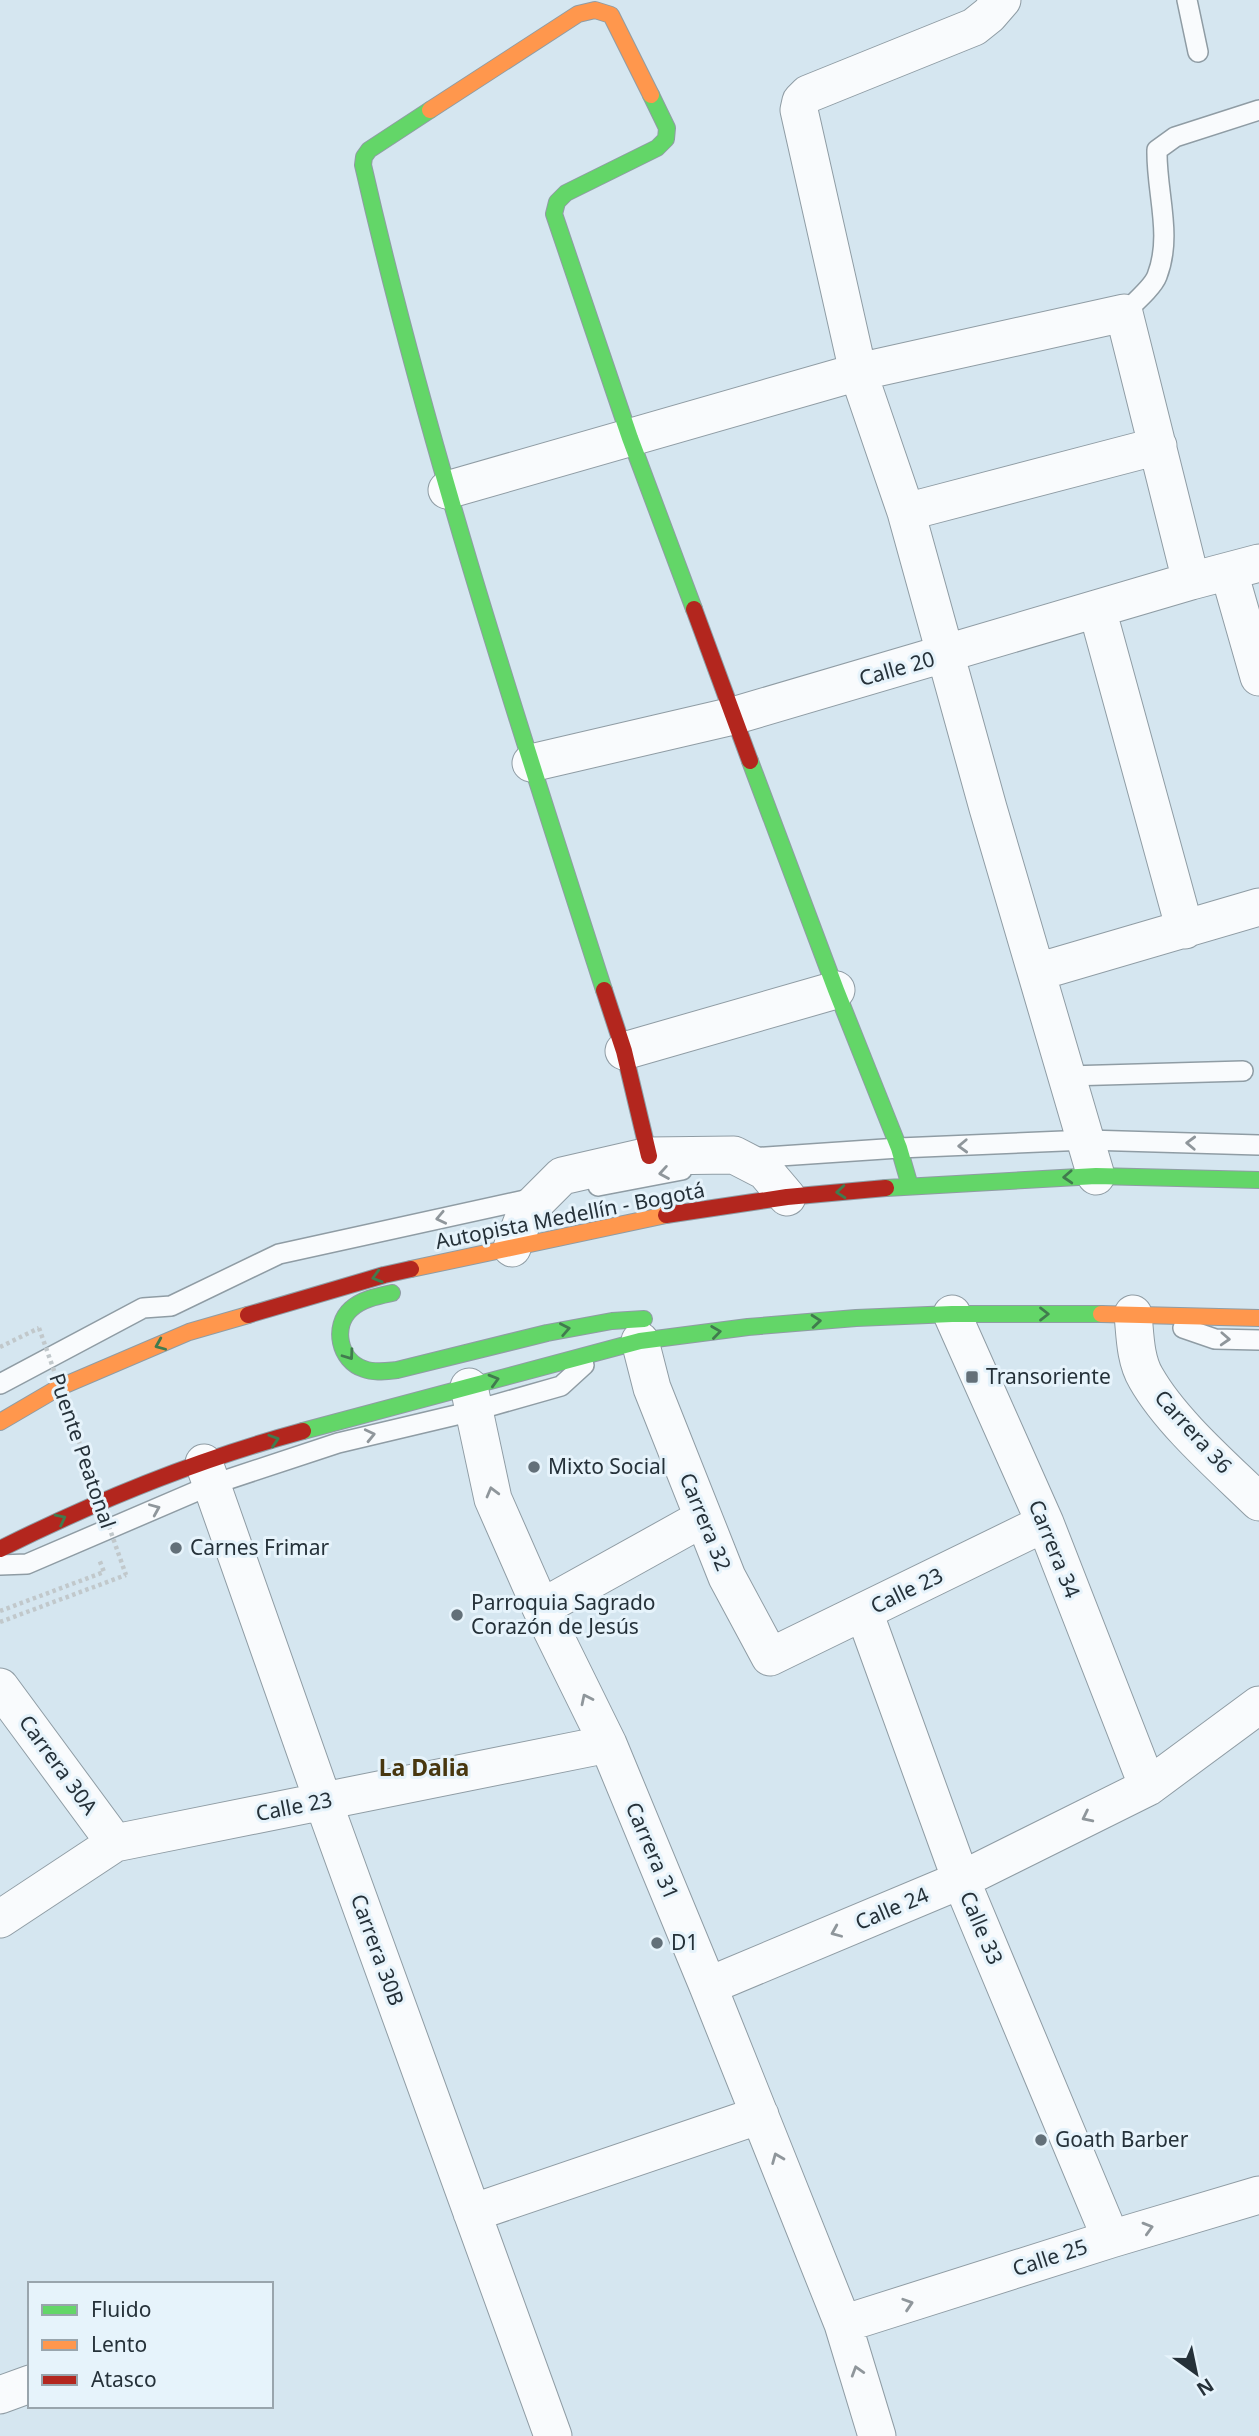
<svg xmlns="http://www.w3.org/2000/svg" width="1259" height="2436" viewBox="0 0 1259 2436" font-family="'Noto Sans',sans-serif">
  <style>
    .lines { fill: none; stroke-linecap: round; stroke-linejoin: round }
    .lane-casing { stroke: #8f9ca4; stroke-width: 22 }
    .street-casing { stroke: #8f9ca4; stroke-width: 39 }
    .fast-casing { stroke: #8f9ca4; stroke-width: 18 }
    .slow-casing { stroke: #8f9ca4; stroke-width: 18 }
    .jam-casing { stroke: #8f9ca4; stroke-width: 18 }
    .path { stroke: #c1c8cb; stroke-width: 4.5; stroke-dasharray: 3.5 3.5; stroke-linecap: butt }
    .lane { stroke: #f9fbfd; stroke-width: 19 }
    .street { stroke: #f9fbfd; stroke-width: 37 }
    .fast { stroke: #63d668; stroke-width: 16 }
    .slow { stroke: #ff974d; stroke-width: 16 }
    .jam { stroke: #b3261e; stroke-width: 16 }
    .path-bridge { stroke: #c1c8cb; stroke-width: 4.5; stroke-dasharray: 3.5 3.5; stroke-linecap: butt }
    .oneway { stroke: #8f969b }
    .oneway2 { stroke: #417b4e }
    .poi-dot { fill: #637079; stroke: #e6f3fb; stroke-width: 2.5 }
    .labels { text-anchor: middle; stroke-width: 6; stroke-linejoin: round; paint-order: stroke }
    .street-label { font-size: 21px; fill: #253139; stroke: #e6f3fb }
    .poi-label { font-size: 21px; fill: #253139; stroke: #e6f3fb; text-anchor: start }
    .neighbourhood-label { font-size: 23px; font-weight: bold; fill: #48370f; stroke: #e6f3fb }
  </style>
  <rect width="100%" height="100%" fill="#d5e6f0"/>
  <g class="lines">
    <defs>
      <path id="lane" d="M1187,0l11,52
        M1124,313c9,-9 29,-26 33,-37 16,-41 -1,-84 0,-126l18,-13 84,-27
        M1068,1076l175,-5
        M750,1158l149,-10 188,-8 172,5
        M598,1186l84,-16
        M1183,1328l32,11 44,1
        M0,1384l143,-76 28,-2 108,-52 255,-56
        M0,1565l27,-1 184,-79 127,-42 135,-32 88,-25 23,-21"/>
      <path id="street" d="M1002,0l-13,15 -15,12 -166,67 -7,7 -2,9 59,262 48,140 82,296 108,368
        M447,490l411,-118 266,-59 67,268
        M906,512l252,-66
        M1229,572l30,105
        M1097,609l88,321
        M531,763l202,-47 458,-135 68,-18
        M1037,972l222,-65
        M624,1051l212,-61
        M512,1248l14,-36 36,-36 87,-20 85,-1 31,16 22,26
        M952,1314l93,209 103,264
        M1133,1314c2,20 2,46 13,64 25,44 76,88 113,124
        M640,1341l12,47 75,189 43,80 275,-134
        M469,1387l24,112 48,109 67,136 100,242 135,338 34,112
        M204,1463l119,338 230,635
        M541,1608l162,-90
        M864,1612l97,268 150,359
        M0,1687l115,156
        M0,1919l115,-76 493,-99
        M708,1986l253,-106 187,-93 111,-82
        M472,2213l288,-98
        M843,2324l268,-85 148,-44
        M0,2395l30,-11"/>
      <path id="fast" d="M651,95l16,33 -1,11 -9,9 -91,45 -9,9 -3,12 76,224 64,171
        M430,110l-61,40 -5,7 -1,8c64,279 153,552 241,825
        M750,761l86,229 63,158 11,38
        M886,1188l210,-12 163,4
        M392,1293c-14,3 -30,6 -41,16 -19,17 -12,52 13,60 10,4 22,2 33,1l150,-37 65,-12 32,-2
        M303,1431l337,-90 108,-14 108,-9 96,-4h149"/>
      <path id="slow" d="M430,110l148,-96 17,-4 16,5 40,80
        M411,1269l255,-54
        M1101,1314l158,4
        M0,1422l58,-34 131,-56 59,-17"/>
      <path id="jam" d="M694,609l56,152
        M604,990l20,61 25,105
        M666,1215l121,-18 99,-9
        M248,1315l136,-40 27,-6
        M0,1549c96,-48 199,-90 303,-118"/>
    </defs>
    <!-- lane casing -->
    <use href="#lane" class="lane-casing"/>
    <!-- street casing -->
    <use href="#street" class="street-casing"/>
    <!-- fast casing -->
    <use href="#fast" class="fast-casing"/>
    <!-- slow casing -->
    <use href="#slow" class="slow-casing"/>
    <!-- jam casing -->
    <use href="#jam" class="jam-casing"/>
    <!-- path -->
    <path class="path" d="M0,1347l39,-19
      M0,1611l104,-39 -5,-13
      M0,1622l126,-47"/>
    <!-- lane -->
    <use href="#lane" class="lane"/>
    <!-- street -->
    <use href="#street" class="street"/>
    <!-- fast -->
    <use href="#fast" class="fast"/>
    <!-- slow -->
    <use href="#slow" class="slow"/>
    <!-- jam -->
    <use href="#jam" class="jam"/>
    <!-- path-bridge -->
    <path class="path-bridge" d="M39,1328l87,247"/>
  </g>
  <!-- one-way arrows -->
  <defs><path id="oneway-chevron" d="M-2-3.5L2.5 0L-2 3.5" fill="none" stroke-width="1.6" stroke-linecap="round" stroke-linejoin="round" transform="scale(1.75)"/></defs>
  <g class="oneway">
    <use href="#oneway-chevron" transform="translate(1191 1143) rotate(-178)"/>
    <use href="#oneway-chevron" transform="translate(963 1146) rotate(178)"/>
    <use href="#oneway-chevron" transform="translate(664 1173) rotate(170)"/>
    <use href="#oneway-chevron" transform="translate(441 1218) rotate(168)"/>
    <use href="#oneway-chevron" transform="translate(1225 1339) rotate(3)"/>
    <use href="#oneway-chevron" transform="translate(370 1435) rotate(-13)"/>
    <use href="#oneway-chevron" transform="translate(492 1492) rotate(-105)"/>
    <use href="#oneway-chevron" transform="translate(155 1509) rotate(-23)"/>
    <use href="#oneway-chevron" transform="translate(586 1699) rotate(-116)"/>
    <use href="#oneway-chevron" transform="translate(1087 1817) rotate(154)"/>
    <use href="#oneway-chevron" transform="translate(836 1932) rotate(157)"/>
    <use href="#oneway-chevron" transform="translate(777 2158) rotate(-112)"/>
    <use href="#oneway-chevron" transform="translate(1148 2228) rotate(-16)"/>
    <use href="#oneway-chevron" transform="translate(908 2304) rotate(-18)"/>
    <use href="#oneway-chevron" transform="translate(857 2371) rotate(-107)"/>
  </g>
  <g class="oneway2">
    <use href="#oneway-chevron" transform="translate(1068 1177) rotate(177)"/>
    <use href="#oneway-chevron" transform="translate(841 1192) rotate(175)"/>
    <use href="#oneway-chevron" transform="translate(377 1277) rotate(164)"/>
    <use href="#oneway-chevron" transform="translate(1044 1314)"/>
    <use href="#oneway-chevron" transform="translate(816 1321) rotate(-5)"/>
    <use href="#oneway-chevron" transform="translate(565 1329) rotate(-11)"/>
    <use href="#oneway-chevron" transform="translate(716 1332) rotate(-8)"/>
    <use href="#oneway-chevron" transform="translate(160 1345) rotate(157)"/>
    <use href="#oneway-chevron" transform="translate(349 1355) rotate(54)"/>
    <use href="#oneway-chevron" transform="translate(494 1380) rotate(-16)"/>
    <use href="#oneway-chevron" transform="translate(274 1440) rotate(-18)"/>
    <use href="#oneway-chevron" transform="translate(61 1519) rotate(-27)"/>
  </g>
  <!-- markers -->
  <g class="poi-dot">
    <rect x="965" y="1370" width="14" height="14" rx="3.5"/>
    <circle cx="534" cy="1467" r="7"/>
    <circle cx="176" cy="1548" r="7"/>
    <circle cx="457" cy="1615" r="7"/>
    <circle cx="657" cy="1943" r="7"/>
    <circle cx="1041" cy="2140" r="7"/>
  </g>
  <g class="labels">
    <!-- street labels -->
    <g class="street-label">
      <text transform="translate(897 669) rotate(-16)" y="7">Calle 20</text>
      <text transform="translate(570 1216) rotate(-11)" y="7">Autopista Medellín - Bogotá</text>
      <text transform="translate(1193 1432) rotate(48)" y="7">Carrera 36</text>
      <text transform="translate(82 1451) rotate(71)" y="7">Puente Peatonal</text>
      <text transform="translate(705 1522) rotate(68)" y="7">Carrera 32</text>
      <text transform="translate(1054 1549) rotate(68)" y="7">Carrera 34</text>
      <text transform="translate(907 1591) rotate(-26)" y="7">Calle 23</text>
      <text transform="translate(58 1765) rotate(54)" y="7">Carrera 30A</text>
      <text transform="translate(294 1807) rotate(-11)" y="7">Calle 23</text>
      <text transform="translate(652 1851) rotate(67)" y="7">Carrera 31</text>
      <text transform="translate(892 1909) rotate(-23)" y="7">Calle 24</text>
      <text transform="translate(981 1928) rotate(67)" y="7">Calle 33</text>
      <text transform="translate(377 1950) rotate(70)" y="7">Carrera 30B</text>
      <text transform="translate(1050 2258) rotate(-18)" y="7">Calle 25</text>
    </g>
    <!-- poi labels -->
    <g class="poi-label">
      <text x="986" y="1384">Transoriente</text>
      <text x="548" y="1474">Mixto Social</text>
      <text x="190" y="1555">Carnes Frimar</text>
      <text x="471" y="1610">Parroquia Sagrado<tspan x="471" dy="24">Corazón de Jesús</tspan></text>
      <text x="671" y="1950">D1</text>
      <text x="1055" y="2147">Goath Barber</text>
    </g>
    <!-- neighbourhood labels -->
    <g class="neighbourhood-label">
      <text x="424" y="1776">La Dalia</text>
    </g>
  </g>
  <!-- legend -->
  <rect x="28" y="2282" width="245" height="126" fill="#e6f3fb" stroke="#99a5ad" stroke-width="2"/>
  <rect x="42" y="2305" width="35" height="10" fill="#63d668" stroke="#99a5ad" stroke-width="2"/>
  <text x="91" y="2317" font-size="21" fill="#253139">Fluido</text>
  <rect x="42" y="2340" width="35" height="10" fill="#ff974d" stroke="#99a5ad" stroke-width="2"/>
  <text x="91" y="2352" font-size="21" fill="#253139">Lento</text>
  <rect x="42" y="2375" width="35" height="10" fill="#b3261e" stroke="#99a5ad" stroke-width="2"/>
  <text x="91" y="2387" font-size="21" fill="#253139">Atasco</text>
  <!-- north arrow -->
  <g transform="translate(1196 2373) rotate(147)" stroke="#e6f3fb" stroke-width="5" paint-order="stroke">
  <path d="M0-5L12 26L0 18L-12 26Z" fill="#253139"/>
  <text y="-10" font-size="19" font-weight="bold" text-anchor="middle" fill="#253139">N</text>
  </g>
</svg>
